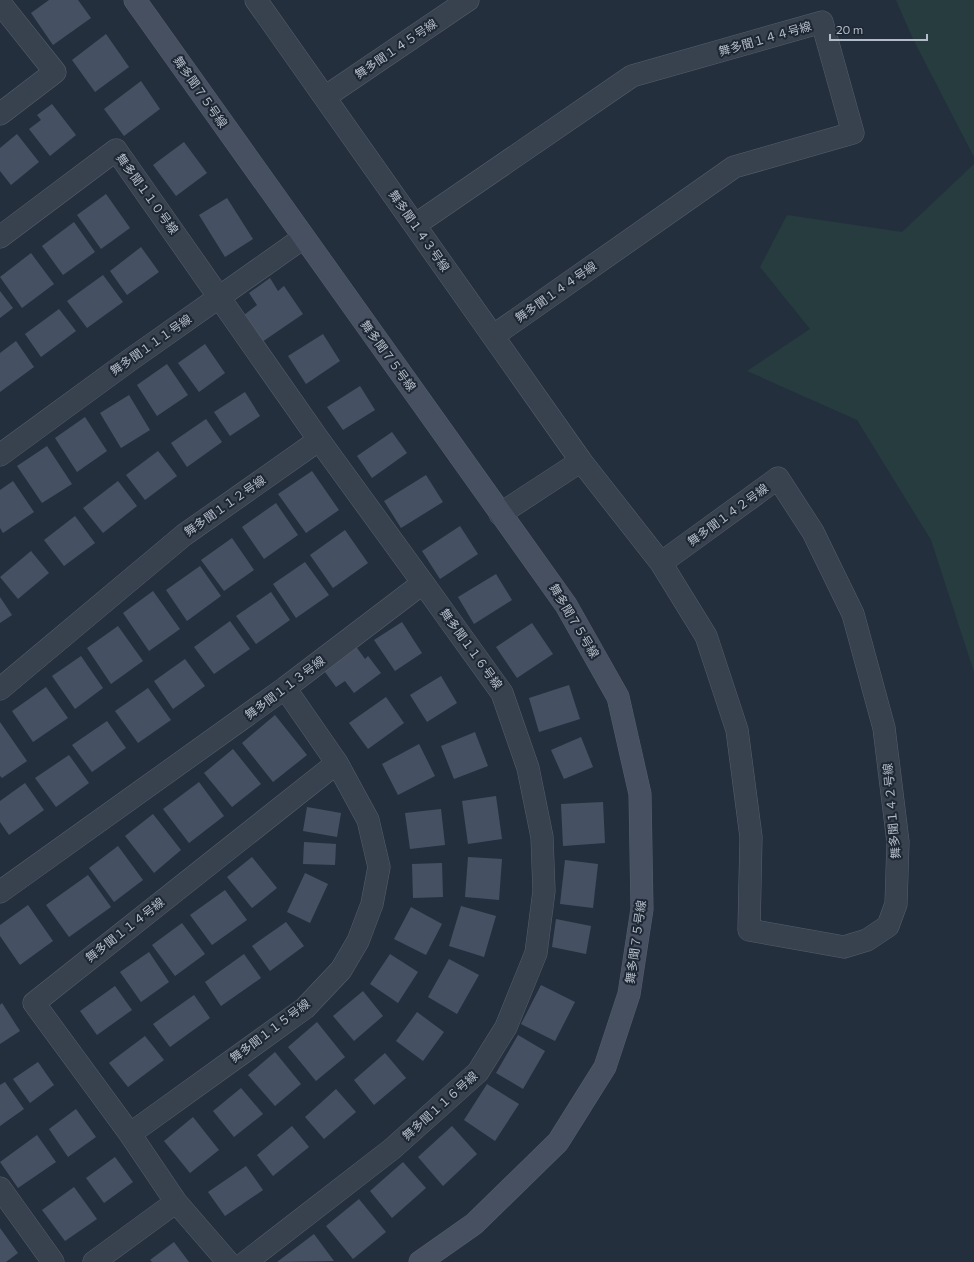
<svg xmlns="http://www.w3.org/2000/svg" width="974" height="1262" viewBox="0 0 974 1262" font-family="Commissioner,'Noto Sans JP',sans-serif">
  <style>
    .green { fill: #263c3f }
    .building { fill: #455162 }
    .lines { fill: none; stroke-linecap: round; stroke-linejoin: round }
    .street-casing { stroke: #565f6c; stroke-width: 23 }
    .secondary-casing { stroke: #565f6c; stroke-width: 23 }
    .street { stroke: #38414e; stroke-width: 22 }
    .secondary { stroke: #465061; stroke-width: 22 }
    .labels { text-anchor: middle; stroke-width: 4; stroke-linejoin: round; paint-order: stroke }
    .street-label { font-size: 12px; fill: #b4bcc9; stroke: #1d2633 }
  </style>
  <rect width="100%" height="100%" fill="#242f3e"/>
  <!-- green -->
  <path class="green" d="M896,0h78v157l-61,-118z
    M974,164v508l-43,-132 -74,-120 -110,-49 63,-42 -50,-62 27,-52 115,17z"/>
  <!-- building -->
  <path class="building" d="M49,0h29l13,18 -38,27 -22,-32z
    M106,34l23,33 -34,25 -23,-32z
    M141,81l19,28 -36,27 -20,-27z
    M52,104l24,31 -26,21 -21,-27 12,-9 -4,-5z
    M17,134l22,28 -28,23 -11,-14v-23z
    M184,142l23,31 -31,23 -23,-31z
    M106,194l24,34 -29,21 -24,-34z
    M227,198l26,41 -28,18 -26,-42z
    M74,222l21,30 -32,23 -21,-29z
    M141,247l18,25 -32,23 -17,-24z
    M31,253l23,31 -32,24 -22,-31z
    M103,275l20,27 -36,26 -20,-27z
    M270,278l8,13 6,-5 19,28 -41,28 -18,-27 13,-10 -8,-12z
    M0,291l13,17 -13,10z
    M59,309l17,22 -35,26 -16,-23z
    M323,334l17,27 -34,23 -18,-28z
    M16,341l18,26 -34,25v-39z
    M205,344l20,29 -26,19 -21,-29z
    M167,364l21,31 -31,21 -20,-31z
    M360,386l15,24 -32,20 -16,-23z
    M245,392l15,24 -30,20 -16,-24z
    M129,395l21,35 -29,18 -21,-35z
    M85,417l22,34 -30,21 -22,-34z
    M206,419l16,23 -35,25 -16,-24z
    M392,432l15,21 -35,25 -15,-22z
    M47,446l25,38 -30,19 -25,-37z
    M158,451l19,25 -32,24 -19,-25z
    M312,471l27,39 -33,23 -28,-39z
    M426,475l17,27 -42,26 -17,-27z
    M13,481l21,31 -31,21 -3,-5v-38z
    M118,481l19,25 -34,27 -20,-25z
    M276,503l22,32 -34,24 -22,-32z
    M75,516l20,27 -31,23 -20,-26z
    M460,526l18,28 -38,25 -18,-28z
    M345,530l23,33 -35,25 -23,-33z
    M232,538l22,32 -30,21 -23,-31z
    M31,551l18,22 -31,26 -18,-22z
    M305,562l24,33 -33,23 -23,-34z
    M200,566l21,30 -34,25 -21,-31z
    M496,574l16,26 -38,24 -16,-27z
    M153,591l27,38 -31,22 -26,-38z
    M271,592l19,28 -34,24 -20,-28z
    M0,597l12,18 -12,8z
    M230,621l20,28 -36,25 -20,-27z
    M402,622l20,31 -27,18 -21,-31z
    M532,623l21,31 -36,24 -21,-31z
    M118,626l25,35 -32,23 -24,-36z
    M355,645l10,14 3,-3 13,17 -27,20 -9,-12 -9,6 -14,-19z
    M81,656l22,32 -28,21 -23,-33z
    M185,659l20,27 -32,23 -19,-28z
    M441,676l16,27 -30,19 -17,-27z
    M569,685l11,34 -41,13 -10,-34z
    M46,687l22,31 -35,24 -21,-31z
    M148,688l23,32 -33,23 -23,-32z
    M386,697l18,26 -36,26 -19,-26z
    M275,715l32,40 -34,27 -31,-39z
    M107,721l19,27 -34,24 -20,-27z
    M0,722l27,39 -25,17 -2,-2z
    M475,732l13,34 -34,13 -13,-33z
    M581,737l12,30 -29,12 -13,-29z
    M419,744l16,32 -37,19 -16,-31z
    M233,749l28,35 -29,23 -28,-34z
    M69,755l20,28 -33,24 -21,-29z
    M199,782l25,34 -35,27 -26,-34z
    M25,783l19,27 -35,25 -9,-13v-21z
    M496,796l6,43 -34,5 -6,-43z
    M603,802l2,41 -42,3 -2,-42z
    M307,807l34,6 -4,24 -34,-6z
    M441,809l4,36 -35,4 -5,-36z
    M153,814l28,36 -27,23 -29,-37z
    M304,842l32,2 -1,21 -32,-1z
    M118,846l25,34 -29,22 -25,-34z
    M252,857l25,31 -25,20 -25,-31z
    M468,857l34,2 -3,41 -34,-3z
    M565,860l33,4 -5,44 -33,-4z
    M442,863l1,34 -30,1 -1,-34z
    M305,873l23,11 -18,39 -23,-11z
    M88,875l23,32 -42,30 -23,-32z
    M225,890l22,30 -35,25 -22,-30z
    M28,905l25,36 -33,24 -20,-29v-11z
    M461,906l35,10 -12,41 -35,-11z
    M411,907l31,17 -16,31 -32,-16z
    M556,919l35,7 -5,28 -34,-7z
    M286,922l18,24 -34,25 -18,-25z
    M182,923l23,31 -30,22 -23,-31z
    M149,952l20,30 -28,20 -21,-30z
    M244,954l17,24 -40,28 -16,-24z
    M390,954l28,18 -20,31 -28,-19z
    M449,959l30,16 -22,39 -29,-17z
    M541,985l34,17 -20,39 -34,-17z
    M115,986l17,24 -35,25 -17,-24z
    M363,991l20,25 -29,25 -21,-25z
    M194,995l16,23 -40,29 -17,-23z
    M2,1003l18,28 -20,13v-39z
    M417,1012l27,20 -21,29 -27,-20z
    M317,1022l28,35 -29,24 -28,-34z
    M518,1035l27,16 -22,38 -27,-16z
    M145,1036l19,24 -36,27 -19,-24z
    M275,1052l26,32 -26,22 -27,-31z
    M385,1053l21,25 -32,27 -20,-25z
    M38,1062l16,23 -24,18 -17,-24z
    M5,1082l19,27 -24,17v-41z
    M487,1084l32,20 -24,37 -31,-21z
    M241,1088l22,26 -29,23 -21,-26z
    M336,1089l20,23 -32,27 -19,-22z
    M76,1109l20,28 -28,20 -19,-28z
    M193,1117l26,33 -29,23 -26,-32z
    M292,1126l17,21 -36,29 -16,-21z
    M452,1126l25,28 -34,32 -25,-29z
    M37,1135l19,27 -38,26 -18,-26z
    M115,1157l18,25 -29,21 -18,-25z
    M403,1162l23,26 -34,30 -22,-27z
    M246,1166l17,24 -38,26 -17,-24z
    M74,1187l23,32 -32,22 -23,-31z
    M359,1199l27,33 -33,27 -27,-33z
    M0,1228l18,25 -12,9h-6z
    M314,1234l20,27 -57,1z
    M174,1242l15,20h-37l-2,-2z"/>
  <g class="lines">
    <defs>
      <path id="street" d="M256,0l325,461
        M0,3l55,69 -55,42
        M325,97l143,-97
        M415,225l217,-149 190,-54 31,111 -119,34 -241,169
        M0,237l116,-87 203,290 -135,95 -184,154
        M0,455l130,-95 173,-122
        M500,514l81,-53 80,102 45,73 31,94 14,107 -2,93 95,17 23,-7 21,-14 8,-22 2,-62 -14,-114 -31,-114 -40,-82 -35,-54 -117,85
        M0,892l285,-204 138,-105 -104,-143
        M130,1134l175,-126 36,-38 17,-29 14,-37 7,-37 -11,-47 -31,-57
        M0,1188l53,74
        M176,1202l-46,-68 -96,-131 303,-240 -52,-75
        M94,1262l82,-60 52,60
        M246,1262l146,-113 86,-77 28,-45 30,-74 8,-62 -2,-54 -14,-69 -26,-75 -79,-110"/>
      <path id="secondary" d="M135,0l431,605 52,92 22,97 2,115 -13,85 -24,73 -47,75 -84,82 -54,38"/>
    </defs>
    <!-- street casing -->
    <use href="#street" class="street-casing"/>
    <!-- secondary casing -->
    <use href="#secondary" class="secondary-casing"/>
    <!-- street -->
    <use href="#street" class="street"/>
    <!-- secondary -->
    <use href="#secondary" class="secondary"/>
  </g>
  <g class="labels">
    <!-- street labels -->
    <g class="street-label">
      <text transform="translate(765 39) rotate(-16)" y="4">舞多聞１４４号線</text>
      <text transform="translate(396 49) rotate(-34)" y="4">舞多聞１４５号線</text>
      <text transform="translate(200 92) rotate(55)" y="4">舞多聞７５号線</text>
      <text transform="translate(147 194) rotate(54)" y="4">舞多聞１１０号線</text>
      <text transform="translate(419 231) rotate(55)" y="4">舞多聞１４３号線</text>
      <text transform="translate(556 292) rotate(-35)" y="4">舞多聞１４４号線</text>
      <text transform="translate(151 345) rotate(-35)" y="4">舞多聞１１１号線</text>
      <text transform="translate(388 356) rotate(54)" y="4">舞多聞７５号線</text>
      <text transform="translate(225 506) rotate(-35)" y="4">舞多聞１１２号線</text>
      <text transform="translate(728 515) rotate(-36)" y="4">舞多聞１４２号線</text>
      <text transform="translate(574 621) rotate(59)" y="4">舞多聞７５号線</text>
      <text transform="translate(471 649) rotate(54)" y="4">舞多聞１１６号線</text>
      <text transform="translate(285 688) rotate(-37)" y="4">舞多聞１１３号線</text>
      <text transform="translate(892 811) rotate(-95)" y="4">舞多聞１４２号線</text>
      <text transform="translate(125 930) rotate(-38)" y="4">舞多聞１１４号線</text>
      <text transform="translate(636 942) rotate(-82)" y="4">舞多聞７５号線</text>
      <text transform="translate(270 1031) rotate(-37)" y="4">舞多聞１１５号線</text>
      <text transform="translate(440 1106) rotate(-42)" y="4">舞多聞１１６号線</text>
    </g>
  </g>
  <!-- scale -->
  <path d="M830 34v6h97v-6" fill="none" stroke="#b4bcc9" stroke-width="2"/>
  <text x="836" y="34" font-size="12" fill="#b4bcc9" stroke="#1d2633" stroke-width="3" paint-order="stroke">20 m</text>
</svg>
